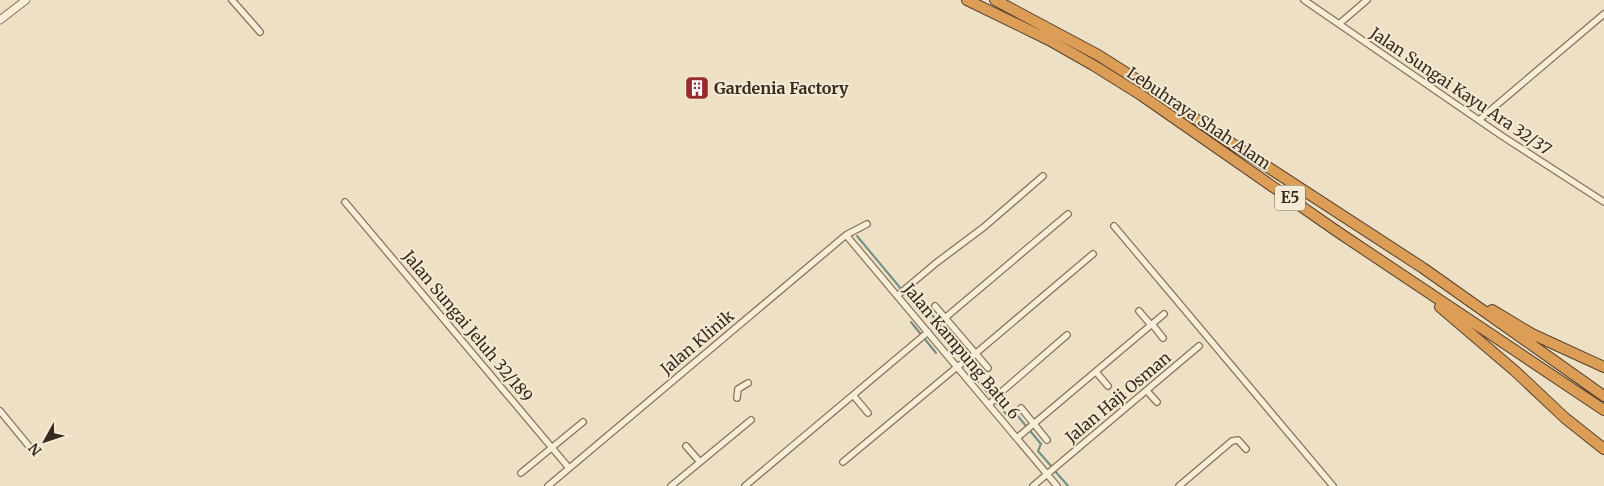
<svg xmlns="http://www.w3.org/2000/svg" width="1604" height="486" viewBox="0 0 1604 486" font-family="Merriweather,serif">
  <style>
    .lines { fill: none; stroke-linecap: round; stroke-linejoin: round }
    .stream { stroke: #6d8f86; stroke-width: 2 }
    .minor-casing { stroke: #88725b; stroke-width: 8 }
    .tertiary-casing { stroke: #88725b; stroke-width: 9 }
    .motorway-casing { stroke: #56402f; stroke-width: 12 }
    .minor { stroke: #f8eed7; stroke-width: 5.5 }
    .tertiary { stroke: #f8eed7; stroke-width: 7 }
    .motorway { stroke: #dc9d56; stroke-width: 10 }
    .labels { text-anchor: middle; stroke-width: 4; stroke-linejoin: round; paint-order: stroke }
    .shield { fill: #f5ebd4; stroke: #716455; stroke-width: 1 }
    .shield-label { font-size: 15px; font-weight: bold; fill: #382a1e }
    .poi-label { font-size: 16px; font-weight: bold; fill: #382a1e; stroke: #f5ebd4; text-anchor: start }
    .street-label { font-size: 16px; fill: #382a1e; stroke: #f5ebd4 }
  </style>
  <rect width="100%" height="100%" fill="#eee0c4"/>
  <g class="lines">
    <!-- stream -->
    <path class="stream" d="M857,236l60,72 6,-4 40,49
      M911,322l25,31
      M973,364l6,9 -1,8 29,34 9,-1 25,30 -3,7 14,16
      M1055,471l13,15"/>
    <defs>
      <path id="minor" d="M232,0l28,32
        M1304,0l198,136 102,66
        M1339,24l28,-24
        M1479,120l125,-106
        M345,202l224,266
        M1114,226l219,260
        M846,235l211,251
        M898,295l38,-32 48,-36 59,-51
        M935,306l53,62
        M1139,311l12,14
        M945,318l123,-104
        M1152,324l11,14
        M1096,372l12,14
        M1147,391l10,11
        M853,395l15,18
        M737,398l1,-9 10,-6
        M989,405l10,-11 68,-59
        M1021,408l26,32
        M0,411l33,40
        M1017,438l147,-124
        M686,446l14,16
        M843,462l114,-95 18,-13 118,-100
        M521,473l62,-51
        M548,486l298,-251 21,-11
        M671,486l80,-66
        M745,486l183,-154
        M1033,486l166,-140
        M1179,486l53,-45 6,-1 8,9"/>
      <path id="tertiary" d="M0,20l26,-20"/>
      <path id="motorway" d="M967,0l82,40 44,25 48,30 197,137 266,178
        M995,0l103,55 49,31 93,63 183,119 181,128
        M1440,307l75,64 50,47 39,31
        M1492,310l40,24 72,33"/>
    </defs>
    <!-- minor casing -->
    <use href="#minor" class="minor-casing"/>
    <!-- tertiary casing -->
    <use href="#tertiary" class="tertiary-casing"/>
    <!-- motorway casing -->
    <use href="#motorway" class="motorway-casing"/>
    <!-- minor -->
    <use href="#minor" class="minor"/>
    <!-- tertiary -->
    <use href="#tertiary" class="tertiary"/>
    <!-- motorway -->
    <use href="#motorway" class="motorway"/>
  </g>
  <!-- icons -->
  <defs>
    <symbol id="building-square" viewBox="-11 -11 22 22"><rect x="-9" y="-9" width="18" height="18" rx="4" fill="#972b2f" stroke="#f5ebd4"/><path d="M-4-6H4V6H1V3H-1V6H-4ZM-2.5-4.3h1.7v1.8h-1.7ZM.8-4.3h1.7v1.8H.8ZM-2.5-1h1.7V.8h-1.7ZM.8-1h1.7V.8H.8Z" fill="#fff"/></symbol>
  </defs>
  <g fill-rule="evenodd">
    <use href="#building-square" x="683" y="74" width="28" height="28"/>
  </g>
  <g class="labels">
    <!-- shield labels -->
    <rect class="shield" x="1275" y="185.5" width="30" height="25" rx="4"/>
    <g class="shield-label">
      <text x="1290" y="203">E5</text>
    </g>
    <!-- poi labels -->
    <g class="poi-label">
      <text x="714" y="94">Gardenia Factory</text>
    </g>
    <!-- street labels -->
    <g class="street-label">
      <text transform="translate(1461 91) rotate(34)" y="6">Jalan Sungai Kayu Ara 32/37</text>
      <text transform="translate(1199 118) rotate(34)" y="6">Lebuhraya Shah Alam</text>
      <text transform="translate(468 326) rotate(50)" y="6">Jalan Sungai Jeluh 32/189</text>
      <text transform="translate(697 342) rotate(-40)" y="6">Jalan Klinik</text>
      <text transform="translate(962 351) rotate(50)" y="6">Jalan Kampung Batu 6</text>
      <text transform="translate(1118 397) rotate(-40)" y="6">Jalan Haji Osman</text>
    </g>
  </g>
  <!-- north arrow -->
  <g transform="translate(45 441) rotate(230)" stroke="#f5ebd4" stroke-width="4" paint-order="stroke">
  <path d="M0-4L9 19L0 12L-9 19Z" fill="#382a1e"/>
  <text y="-8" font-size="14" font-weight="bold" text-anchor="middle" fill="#382a1e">N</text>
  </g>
</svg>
